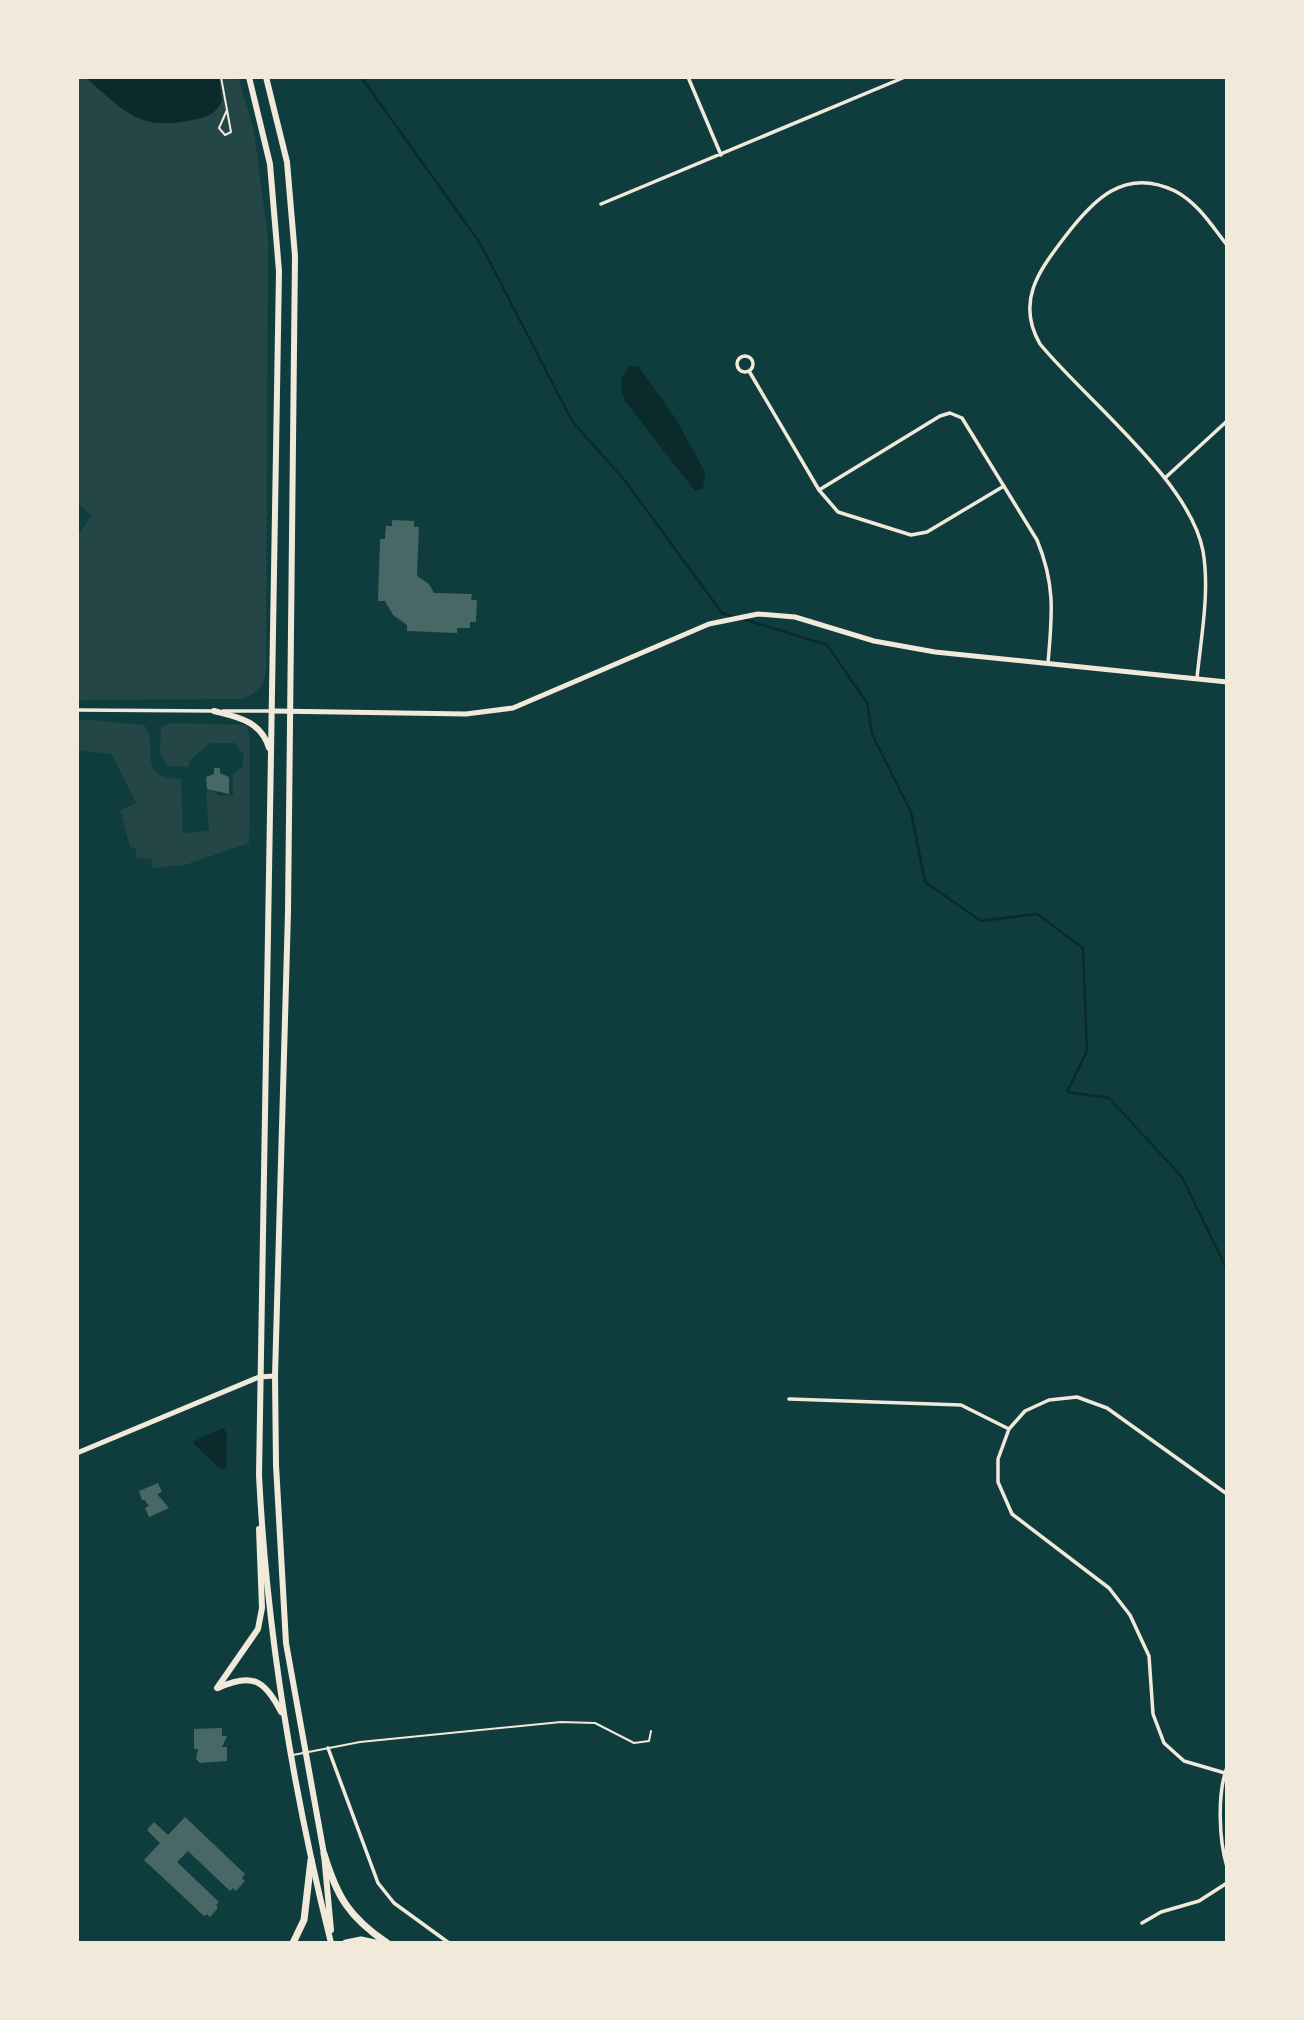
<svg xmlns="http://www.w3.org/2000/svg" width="1304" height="2020" viewBox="0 0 1304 2020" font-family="Roboto,sans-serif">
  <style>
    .green { fill: #244646 }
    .water { fill: #0a2a2b }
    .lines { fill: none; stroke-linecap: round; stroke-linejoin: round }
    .stream { stroke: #0a2a2b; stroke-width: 2.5 }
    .building { fill: #486865 }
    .path { stroke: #f1e9da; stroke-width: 2 }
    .service { stroke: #f1e9da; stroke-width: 2 }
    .minor { stroke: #f1e9da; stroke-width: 3.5 }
    .tertiary { stroke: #f1e9da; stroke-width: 5 }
    .trunk { stroke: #f1e9da; stroke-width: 6 }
    .motorway { stroke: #f1e9da; stroke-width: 7 }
  </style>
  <rect width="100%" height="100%" fill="#0f3d3e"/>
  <!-- green -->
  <path class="green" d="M77,77h161l16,54 14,108 -2,429c-1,17 -8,24 -23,31l-166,1v-164l14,-20 -14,-14z
    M77,719l67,6c17,23 -12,52 37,54l2,54 26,-2 -3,-39 5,-2 8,6 14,-1v-22l9,-5 2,-13 -9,-12h-25l-20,17 -2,7 -21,-1 -7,-13 1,-26 11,-4 75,2 3,14 -1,104 -64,22 -32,3 -2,-10 -14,1 -2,-11 -5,-1 -10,-37 16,-7 -24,-49 -35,-4z"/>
  <!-- water -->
  <path class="water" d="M85,77h134l3,23c-6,15 -16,17 -30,20 -55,12 -68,-10 -107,-43z
    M638,366l38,53 29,53 -2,17 -8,2 -70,-90c-5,-14 -6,-22 4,-34z
    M223,1428l4,5 -1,37 -7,-2 -27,-26z"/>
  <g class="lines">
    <!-- stream -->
    <path class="stream" d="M361,77l119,166 92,178 54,61 96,131 12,4
      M740,618l87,27 40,58 5,31 39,78 14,70 56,39 56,-7 46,34 4,103 -20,41 42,6 73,79 45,93"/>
  </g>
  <!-- building -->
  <path class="building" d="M392,520l22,1v6h5l-2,49 12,8 5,9 38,1 -1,6h6l-1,22h-6v6h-13v5l-50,-2v-6l-14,-10 -8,-14h-7l2,-62h5l1,-13h6z
    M214,768h6v5l9,4v17l-22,-5 -1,-12 8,-3z
    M158,1483l4,9 -5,2 12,14 -20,9 -4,-9 4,-2 -4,-5 2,-1h-5l-3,-9z
    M222,1728v8h5l-5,11h5v14l-27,2 -4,-4 2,-10h-4v-20z
    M185,1817l60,57 -3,4 3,3 -9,10 -3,-3 -3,3 -42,-40 -11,11 42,40 -3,3 2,3 -8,9 -3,-3 -3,2 -60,-56 16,-17 -13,-13 7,-8 14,13z"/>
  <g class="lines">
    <!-- path -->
    <path class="path" d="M221,77l10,55 -6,3 -6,-7 8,-18"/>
    <!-- service -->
    <path class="service" d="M293,1755l67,-13 201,-20 34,1 39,20 15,-2 2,-10"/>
    <!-- minor -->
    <path class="minor" d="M688,77l33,78
      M601,204l304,-127
      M737 364a8 8 0 1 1 16 0a8 8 0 1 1-16 0Z
      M749,371l70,119 19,22 73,23 16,-3 77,-46
      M1165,478l62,-57
      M819,490l121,-74 10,-3 12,5 75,122c19,46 15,76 11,123
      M1197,678c4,-41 13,-86 6,-127 -13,-70 -117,-151 -163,-207 -24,-42 -2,-72 24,-106 28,-37 60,-72 111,-47 23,12 37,35 52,54
      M77,710l138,1
      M223,711h48
      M789,1399l172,6 48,24
      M328,1748l50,135 16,20 55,40
      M1227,1767c-10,27 -8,73 0,100
      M1225,1773l-41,-12 -20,-18 -11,-29 -4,-58 -19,-41 -21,-27 -97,-74 -14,-32v-23l11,-30 16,-18 24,-11 28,-3 30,11 120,86
      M1142,1923l19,-11 38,-11 28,-18"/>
    <!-- tertiary -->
    <path class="tertiary" d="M273,711l193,3 47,-6 196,-84 49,-10 37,3 79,24 61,11 292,30
      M77,1453l182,-76 16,-1"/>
    <!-- trunk -->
    <path class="trunk" d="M249,77l21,87 9,107 -20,1204c8,161 33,312 72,468
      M266,77l21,85 8,94 -7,656 -13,464 1,89 10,178 38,211 7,76
      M214,711c24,6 47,10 55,37
      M217,1688l41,-59 4,-21 -3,-79
      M218,1688c34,-16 47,-8 63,24"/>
    <!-- motorway -->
    <path class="motorway" d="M324,1854c13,43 25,63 63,89
      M293,1943l11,-23 7,-60
      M346,1943l15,-3 14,3"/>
  </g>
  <!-- border -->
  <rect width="1304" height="2020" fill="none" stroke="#f1e9da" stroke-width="158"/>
</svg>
